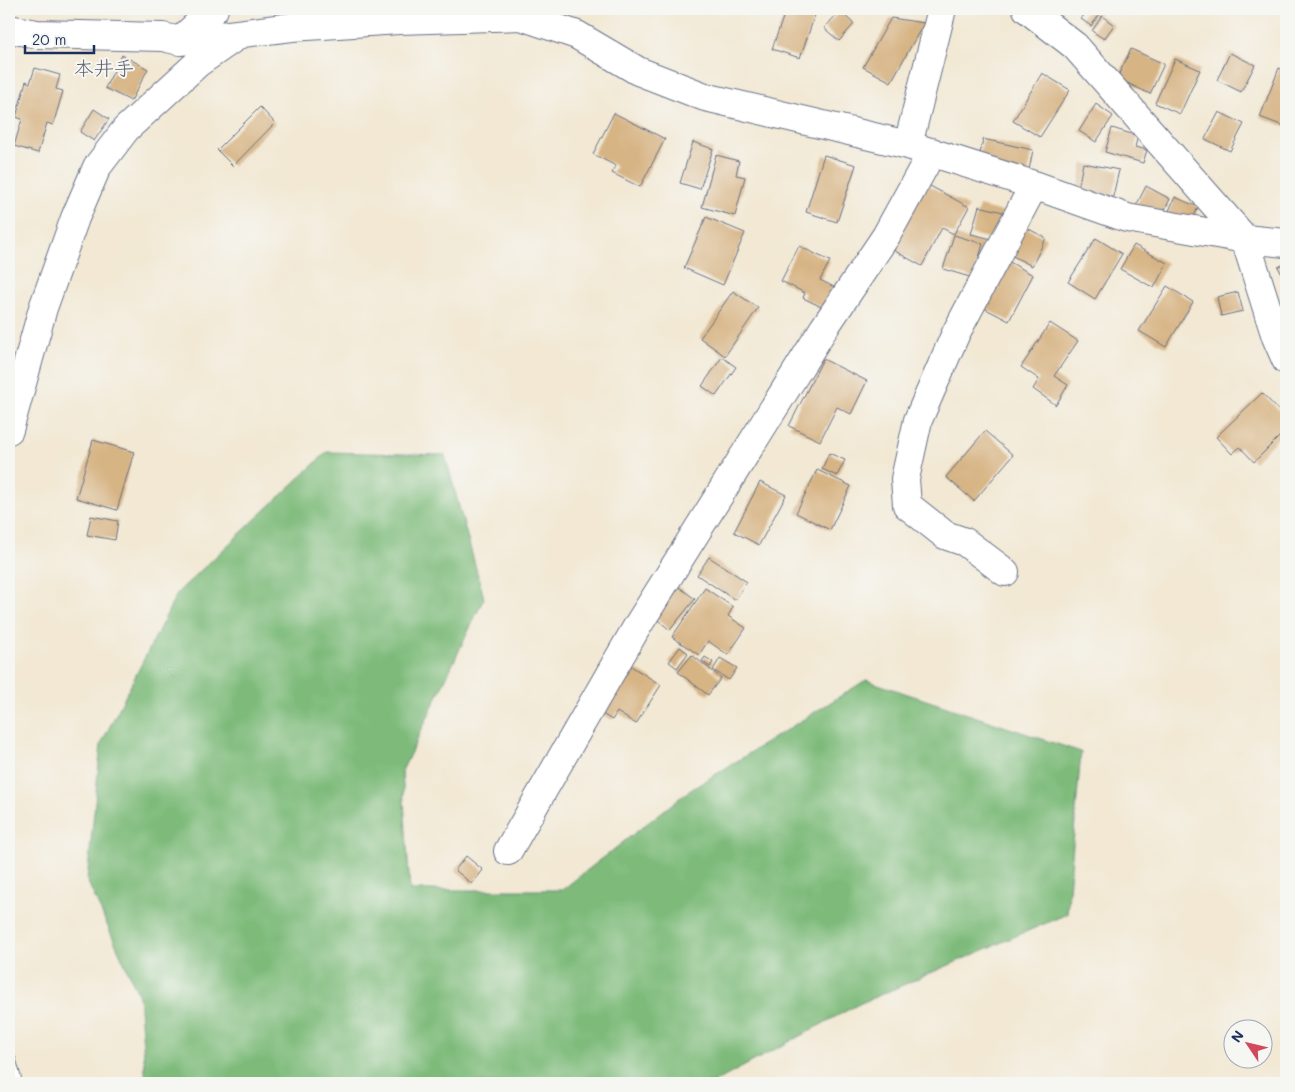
<svg xmlns="http://www.w3.org/2000/svg" width="1295" height="1092" viewBox="0 0 1295 1092" font-family="Mali,'Klee One',sans-serif">
  <style>
    .forest { fill: #7ebb7a; stroke: #4c756c }
    .building { fill: #d7b484 }
    .lines { fill: none; stroke-linecap: round; stroke-linejoin: round }
    .lane-casing { stroke: #667087; stroke-width: 16 }
    .street-casing { stroke: #667087; stroke-width: 30 }
    .lane { stroke: #fff; stroke-width: 14 }
    .street { stroke: #fff; stroke-width: 28 }
    .labels { text-anchor: middle; stroke-width: 4; stroke-linejoin: round; paint-order: stroke }
    .quarter-label { font-size: 20px; fill: #5d5e6b; stroke: #f6f6f2 }
  </style>
  <rect width="100%" height="100%" fill="#f6f6f2"/>
  <filter id="ink" filterUnits="userSpaceOnUse"><feTurbulence type="fractalNoise" baseFrequency=".02" numOctaves="2"/><feDisplacementMap in="SourceGraphic" scale="10" xChannelSelector="R" yChannelSelector="G"/><feConvolveMatrix kernelMatrix="1 2 1 2 8 2 1 2 1" color-interpolation-filters="sRGB"/></filter>
  <filter id="wash" filterUnits="userSpaceOnUse"><feTurbulence type="fractalNoise" baseFrequency=".0096" numOctaves="4" result="noise"/><feDisplacementMap in="SourceGraphic" scale="20" xChannelSelector="R" yChannelSelector="G"/><feGaussianBlur stdDeviation="1.12" result="paint"/><feColorMatrix in="noise" values="0 0 0 0 0 0 0 0 0 0 0 0 0 0 0 0 0 1.4 0 .05"/><feComposite in="paint" operator="in"/></filter>
  <g filter="url(#wash)">
    <rect width="100%" height="100%" fill="#f2e8d3"/>
    <!-- forest -->
    <path class="forest" d="M327,452l118,3 39,143 -82,173 8,119h152l124,-97 180,-113 215,72 -14,162 -208,90 -146,79h-567l-7,-87 -52,-116 14,-136 77,-152z"/>
    <g id="blocks">
      <!-- building -->
      <path class="building" d="M316,9h30l-8,13z
        M786,9h31l-17,49 -28,-9z
        M1088,9h4l8,5 -9,12 -10,-7z
        M840,11l14,13 -15,17 -15,-13z
        M1102,16l12,9 -10,14 -12,-8z
        M891,18l33,5 -33,59 -28,-15z
        M1131,49l33,15 -14,30 -33,-16z
        M1230,53l25,12 -14,27 -24,-12z
        M122,55l26,14 -17,32 -26,-13z
        M1175,59l25,11 -20,44 -25,-11z
        M35,68l25,7 -4,14 7,2 -10,34 -6,-2 -9,30 -24,-7 8,-27 -6,-2 10,-36 4,2z
        M1279,68l7,3v56l-26,-10z
        M1042,73l28,17 -30,47 -27,-16z
        M1096,104l17,12 -17,26 -17,-11z
        M260,107l15,16 -42,43 -16,-16z
        M94,109l15,10 -15,22 -14,-9z
        M1219,112l25,12 -14,27 -25,-12z
        M614,113l51,26 -25,48 -28,-14 4,-7 -23,-12z
        M1112,128l26,8 -3,11 12,3 -4,13 -38,-11z
        M983,139l50,11 -7,35 -50,-11z
        M693,142l20,7 -13,40 -20,-6z
        M716,155l23,6 -3,14 9,2 -10,39 -33,-9z
        M824,155l32,10 -19,57 -31,-10z
        M1083,163l36,7 -8,35 -35,-6z
        M919,180l50,27 -15,27 -12,-6 -20,38 -38,-21z
        M1146,186l24,13 -13,27 -25,-12z
        M1175,197l23,10 -10,23 -23,-10z
        M979,206l28,7 -7,28 -29,-7z
        M706,217l39,16 -22,52 -39,-17z
        M1019,224l27,14 -14,28 -27,-14z
        M954,235l29,9 -10,34 -30,-9z
        M1096,238l26,16 -27,45 -27,-17z
        M1134,245l33,18 -13,25 -34,-19z
        M799,246l31,15 -10,19 18,9 -10,21 -25,-12 2,-5 -24,-12z
        M1006,260l27,15 -24,46 -27,-14z
        M1286,263v19l-8,-15z
        M1167,286l26,16 -27,45 -27,-16z
        M733,291l25,17 -33,48 -25,-18z
        M1238,292l5,19 -22,5 -4,-19z
        M1050,323l28,18 -24,35 14,9 -12,20 -23,-16 6,-10 -18,-12z
        M722,357l14,10 -20,29 -14,-10z
        M823,359l44,22 -16,33 -14,-7 -17,34 -31,-15z
        M1262,393l24,25v12l-32,32 -14,-15 -8,7 -16,-17z
        M985,431l28,24 -39,46 -28,-24z
        M93,440l41,12 -17,58 -41,-12z
        M829,453l16,7 -8,16 -15,-7z
        M817,470l34,16 -21,44 -34,-17z
        M760,482l26,13 -27,50 -25,-13z
        M91,516l27,5 -3,19 -28,-5z
        M709,557l38,25 -12,18 -38,-25z
        M671,581l24,18 -25,31 -23,-19z
        M705,588l28,19 -5,9 18,12 -18,27 -20,-14 -9,14 -27,-18z
        M680,647l8,6 -11,15 -8,-6z
        M692,655l29,23 -13,17 -30,-23z
        M705,657l8,5 -3,5 -8,-6z
        M720,658l17,10 -8,12 -16,-10z
        M626,663l35,22 -25,39 -19,-12 -5,8 -16,-10z
        M466,856l17,14 -11,14 -17,-14z"/>
    </g>
  </g>
  <g filter="url(#ink)">
    <use href="#blocks" fill-opacity="0" stroke="#667087" stroke-width="1"/>
    <g class="lines">
      <defs>
        <path id="lane" d="M9,1061l6,22"/>
        <path id="street" d="M1027,9l48,37 170,193 31,98 10,23
          M9,29l28,5 126,3 17,4 112,-14 107,-7 122,-4 56,19 61,36 67,26 203,48 126,40 93,33 118,21 41,4
          M180,41l34,-32
          M908,145l34,-136
          M9,430l34,-122 32,-90 22,-51 29,-38 72,-66 39,-27
          M1005,572l-40,-30 -20,-7 -38,-30 -2,-26 13,-59 38,-87 78,-148
          M508,851l130,-226 186,-297 62,-92 46,-84"/>
      </defs>
      <!-- lane casing -->
      <use href="#lane" class="lane-casing"/>
      <!-- street casing -->
      <use href="#street" class="street-casing"/>
      <!-- lane -->
      <use href="#lane" class="lane"/>
      <!-- street -->
      <use href="#street" class="street"/>
    </g>
  </g>
  <g class="labels">
    <!-- quarter labels -->
    <g class="quarter-label">
      <text x="104" y="75">本井手</text>
    </g>
  </g>
  <!-- margin -->
  <rect width="1295" height="1092" fill="none" stroke="#f6f6f2" stroke-width="30"/>
  <!-- north arrow -->
  <g transform="translate(1248 1044) rotate(305)"><circle r="24" fill="#f6f6f2" stroke="#9ea6b7"/>
  <path d="M0-4L9 19L0 12L-9 19Z" fill="#d1495b"/>
  <text y="-8" font-size="14" font-weight="bold" text-anchor="middle" fill="#1b2f5e">N</text>
  </g>
  <!-- scale -->
  <path d="M25 45v8h69v-8" fill="none" stroke="#1b2f5e" stroke-width="2.5"/>
  <text x="32" y="45" font-size="15" fill="#1b2f5e" stroke="#f6f6f2" stroke-width="4" paint-order="stroke">20 m</text>
</svg>
